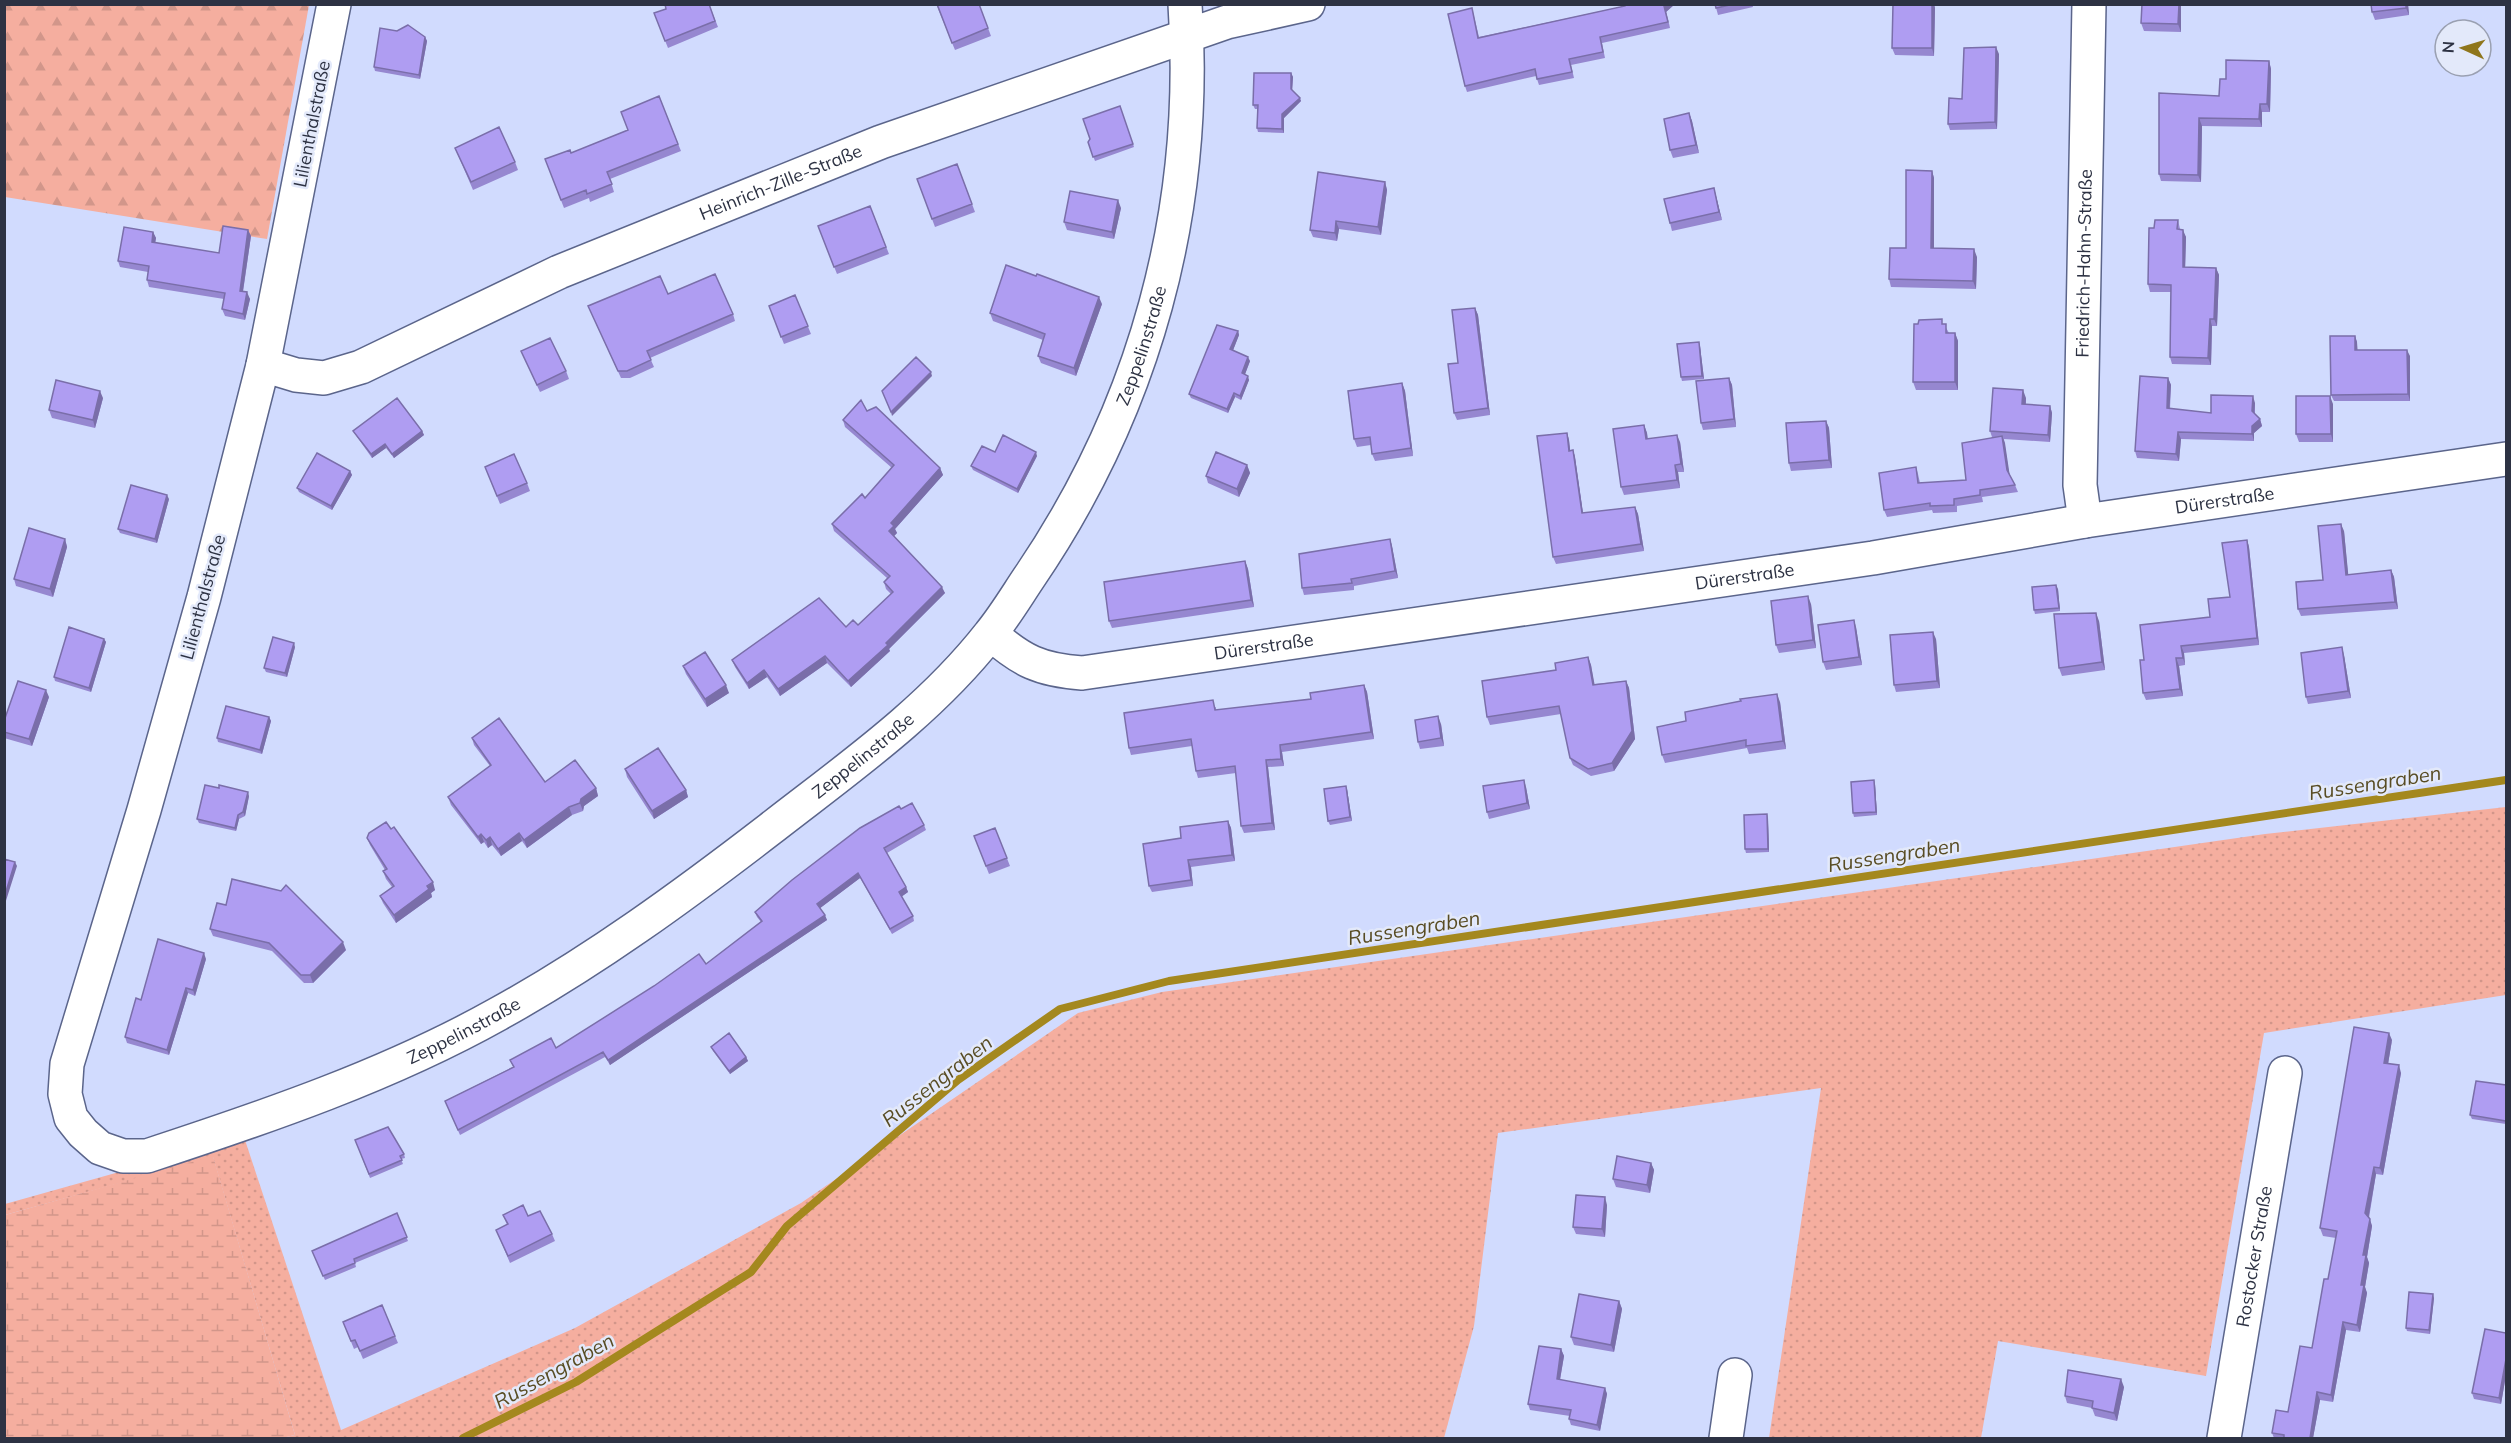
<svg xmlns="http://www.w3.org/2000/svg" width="2511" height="1443" viewBox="0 0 2511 1443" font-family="Mulish,sans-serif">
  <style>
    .grass { fill: url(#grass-dots) }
    .forest { fill: url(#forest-firs) }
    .wetland { fill: url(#wetland-marsh) }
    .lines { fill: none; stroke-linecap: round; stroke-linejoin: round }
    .stream { stroke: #a4881e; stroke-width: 8 }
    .street-casing { stroke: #5b658b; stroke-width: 36 }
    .street { stroke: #fff; stroke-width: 33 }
    .wall { fill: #9687d0 }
    .shaded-wall { fill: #7a6ea9 }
    .building { fill: #af9df2; stroke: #7a6ea9; stroke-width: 1.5 }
    .labels { text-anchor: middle; stroke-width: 5; stroke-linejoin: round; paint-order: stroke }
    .street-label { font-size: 18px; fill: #2d3243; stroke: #e3e9fa }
    .water-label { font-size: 20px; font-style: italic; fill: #584c23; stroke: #e3e9fa }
  </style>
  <defs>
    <pattern id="grass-dots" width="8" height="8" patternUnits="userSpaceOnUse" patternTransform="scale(1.5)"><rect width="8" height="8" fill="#f5ae9f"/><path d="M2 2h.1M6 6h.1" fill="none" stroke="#d2968a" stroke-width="1.8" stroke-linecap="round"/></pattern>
    <pattern id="forest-firs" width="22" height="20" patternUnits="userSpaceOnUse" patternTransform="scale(1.5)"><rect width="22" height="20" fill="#f5ae9f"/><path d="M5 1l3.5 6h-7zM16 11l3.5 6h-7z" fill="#d2968a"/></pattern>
    <pattern id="wetland-marsh" width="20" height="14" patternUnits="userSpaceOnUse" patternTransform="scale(1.5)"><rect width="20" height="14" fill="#f5ae9f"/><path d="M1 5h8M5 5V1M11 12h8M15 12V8" fill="none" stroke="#d2968a"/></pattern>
  </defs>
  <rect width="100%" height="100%" fill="#d1dbfe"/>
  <!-- grass -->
  <path class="grass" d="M2506,807v188l-242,38 -58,343 -208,-35 -17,97h-212l52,-350 -323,45 -24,193 -30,112h-1162l13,-3 -82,-278 -208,58v-11l239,-67 97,293 234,-102 226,-125 277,-190 84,-21 1103,-158z"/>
  <!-- forest -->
  <path class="forest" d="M5,5h304l-42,234 -262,-42z"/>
  <!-- wetland -->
  <path class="wetland" d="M213,1156l82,279 -13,3h-277v-223z"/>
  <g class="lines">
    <!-- stream -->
    <path class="stream" d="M463,1438l113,-56 175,-110 36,-46 171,-146 102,-71 109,-28 1337,-201"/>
    <defs>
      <g id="street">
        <path id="s1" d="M334,4l-71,361 -59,232 -60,213 -77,254 -2,30 6,24 12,15 17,15 23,8h24c119,-39 242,-81 351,-142 96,-53 185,-118 272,-185 77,-60 159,-117 220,-195 14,-17 26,-37 38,-55 117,-171 171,-368 157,-575"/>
        <path id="s2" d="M263,365l33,10 28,3 37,-11 198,-95 322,-130 346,-120 81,-18"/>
        <path id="s3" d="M2085,521l-5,-36 9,-481"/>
        <path id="s4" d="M991,634c31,27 49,36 91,39l791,-115 212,-37 421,-62"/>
        <path d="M1726,1438l9,-63"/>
        <path id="s5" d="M2224,1438l61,-365"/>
      </g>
    </defs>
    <!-- street casing -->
    <use href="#street" class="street-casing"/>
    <!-- street -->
    <use href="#street" class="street"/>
  </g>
  <!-- wall -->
  <path class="wall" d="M709,4l9,23 -50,21 -14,-35 12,-4z
    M936,4h43l12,32 -36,14z
    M1625,4h50l-9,8 4,16 -68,15 3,15 -34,7 3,13 -35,7 -3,-9 -69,16 -2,-6 7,-78 7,29 146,-31z
    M1715,4h37l1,3 -35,8z
    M1893,4h41l1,4 -1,48 -39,-1 -3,-7z
    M2181,4v28l-37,-1 -3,-8z
    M2408,4l1,11 -34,5 -3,-8z
    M397,31l28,6 2,4 -7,38 -45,-8 -1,-4z
    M1999,54l-2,75 -47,1 -2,-6z
    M2269,61l2,8 -1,43h-8v15l-60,-1 -1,56 -40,-1 -2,-7v-81l60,3 7,-17z
    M1291,73l2,4 -1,13 9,11 -17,17v15l-26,-1 -1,-4v-19h-2l-2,-4z
    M659,96l22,55 -71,28 4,13 -24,10 -1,-4 -25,10 -19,-49 26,-6 57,-23z
    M1120,106l14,41 -39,14 -7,-19z
    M1689,113l3,8 7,32 -26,5 -3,-8z
    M455,148l60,14 3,8 -45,20z
    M957,164l18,48 -40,15 -18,-48z
    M1932,171l2,7v70l43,9 -1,32 -85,-2 -2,-8 17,-31z
    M1385,182l2,8 -6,45 -42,-6 -2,12 -24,-4 -3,-7z
    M1714,188l8,32 -50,11 -2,-8z
    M870,206l19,48 -52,20 -19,-48z
    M1121,208l-7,31 -47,-9 -3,-8z
    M2178,220l2,9 6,8 -1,30 31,1 3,7 -2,51h-5l-1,39 -39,-1 -2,-7 1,-65h-21l-2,-8 6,-56z
    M248,230l3,6 -8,56 7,7 -5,21 -20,-4 -3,-7 2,-10 -75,-12 -2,-7 1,-8 -28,-5 -2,-6 35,-29 3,6 -1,5 64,10z
    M668,294l65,20 2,7 -85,37 4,9 -24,11h-9l-33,-72z
    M795,295l16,39 -27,10 -15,-38z
    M1102,304l-26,72 -35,-13 -3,-7 5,-16 -50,-19 -3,-8z
    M1475,308l3,7 12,100 -33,5 -3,-7 4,-50z
    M1944,324l5,9h6l3,8v49h-42l-3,-8z
    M1238,331l1,4 -6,15 17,11 -5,13 4,6 -8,20 -6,-3 -7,16 -37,-15 -2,-4z
    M2355,336l2,6v8l53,6v45h-76l-3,-6z
    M1700,346l4,33 -22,2 -1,-4z
    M521,351l45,20 3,8 -29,13z
    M1729,378l3,7 4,42 -33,3 -2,-7z
    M2168,378l3,7 -1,24 41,4 44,-10v11l5,5 2,7 -8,7v8l-73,-2 -2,22 -42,-3 -2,-7z
    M1402,383l3,8 8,65 -38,5 -3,-7 -1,-9 -14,2 -3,-8z
    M103,398l-8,30 -43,-10 -3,-8z
    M2026,398v6l24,2 2,7 -2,29 -46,-3 5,35 6,11 3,7 -36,5 1,5 -26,4v6l-24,1 -1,-3 -45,7 -3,-7 32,-43 2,7 2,9 46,-3 26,-43 -2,-6z
    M2333,404v38h-34l-3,-8z
    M867,411l73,57 3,7 -48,54 2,4 -3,3 51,57 -56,56 1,2 -39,36 -24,-24 -47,33 -13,-19 -18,12 -14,-22 -3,-7 114,-33 12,-2 33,-31 -5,-5 -2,-7 3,-4 -53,-47 -2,-7 33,-26 27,-30 -47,-41 -2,-7z
    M1826,421l3,7 3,40 -41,3 -2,-8z
    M1644,425l3,8 1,6 32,3 4,30h-6l2,16 -56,7 -3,-8z
    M353,431h69l2,4 -30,23 -8,-10 -14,10 -17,-24z
    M1567,433l2,7 1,11 3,-1 2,7 8,56 52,-6 3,7 6,37 -88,13 -3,-7z
    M1037,456l-19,37 -45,-23 -2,-4z
    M1247,465l3,8 -11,24 -31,-14 -2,-7z
    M485,467l42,16 3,8 -30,13z
    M350,471l2,4 -20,35 -33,-18 -2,-4z
    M169,499l-12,44 -37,-10 -2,-4z
    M2344,531l4,44 43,-5 3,7 4,32 -97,7 -3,-7 25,-29z
    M65,539l2,8 -14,50 -37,-11 -2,-7z
    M1390,539l2,7 6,32 -44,8v4l-50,5 -2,-7z
    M2247,540l2,7 10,98 -75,8 1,12 -6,1 4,30 -37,4 -3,-7 1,-33 66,-43 20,-20z
    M1245,561l3,8 6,38 -142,21 -3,-7z
    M2058,589l2,22 -25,3 -1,-4z
    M1811,604l5,44 -37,5 -3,-8z
    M2099,621l6,49 -43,6 -3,-8z
    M1856,627l6,38 -36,5 -3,-8z
    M104,639l2,3 -15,50 -36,-11 -1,-4z
    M1936,639l4,49 -44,4 -2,-7z
    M295,647l-8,30 -21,-5 -2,-4z
    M2344,655l7,43 -43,6 -2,-7z
    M1588,657l3,8 3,19 32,-3 3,7 6,51 -21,32 -23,5 -18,-11 -3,-7 -9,-44 -71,11 -3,-8 69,-47z
    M683,666l46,27 -22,14 -21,-33z
    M1364,685l3,7 7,47 -92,13 2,14 -16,1 7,63 -31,3 -3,-7 -5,-53 -38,5 -2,-7 -4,-25 -61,9 -2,-7 87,-41v3l95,-11z
    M49,697l-17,49 -28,-8v-17z
    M1780,702l6,47 -37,5 -2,-6 -82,15 -3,-8 24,-34z
    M269,717l2,4 -9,33 -44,-12 -1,-4z
    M1441,724l3,22 -24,3 -2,-7z
    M472,738l73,44 51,6 2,8 -14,10 -1,5 -11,4 -45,33 -5,-7 -21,15 -9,-11 -4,3 -4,-6 -3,2 -30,-39 -3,-8 42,-31 -16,-21z
    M625,769l61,21 2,7 -34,22 -27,-42z
    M1875,784l2,31 -23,2 -1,-4z
    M1526,787l4,22 -41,10 -2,-7z
    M1347,789l5,32 -22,4 -2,-4z
    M249,796l-4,20 -6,3 -3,12 -37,-8 -2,-4z
    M901,809l23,16 2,5 -39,23 19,34 2,5 -7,5 12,19 1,5 -22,13 -32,-56 -40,30 7,12 -217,145 -5,-8 -145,78 -15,-34 68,-34 -3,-7 46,-12 150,-84 55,-42 -4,-5 -2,-5z
    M1768,818l1,34 -23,1 -1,-4z
    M1228,821l3,7 4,33 -44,6 2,19 -41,6 -3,-6 32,-48z
    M995,828l15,38 -21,8 -15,-38z
    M391,829l44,61 -4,3 1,4 -36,26 -13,-20 -3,-7 12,-9 -6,-8 -3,-8 2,-1 -15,-25 -3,-7z
    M210,929l136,21 -33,33h-9l-32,-32 -59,-15z
    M206,959l-11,37 -7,-3 -19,62 -42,-12 -2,-6z
    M2392,1040l-4,24 13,9 -18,102 -7,-1 -7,44 3,8 -5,31 2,6 -4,24 2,6 -7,39 -14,-2 -13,72 -13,-2 -7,38h-39l-2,-5 16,-21 24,-64 16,-69 8,-41 -13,-2 -3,-8z
    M711,1047l35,10 2,4 -18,13 -17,-23z
    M2506,1085v39l-34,-5 -2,-4z
    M355,1140l49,14 1,4 -4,1 2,5 -33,14z
    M1651,1163l3,7 -4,23 -34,-6 -3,-8z
    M1607,1205l-2,32 -29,-3 -3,-7z
    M397,1213l11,28 -53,22 1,4 -31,13 -13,-29z
    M503,1215l49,19 3,7 -45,22 -14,-33 11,-5z
    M2434,1298l-4,36 -23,-3 -1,-3z
    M1619,1301l3,8 -8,43 -40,-7 -3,-8z
    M343,1322l52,14 3,7 -35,16 -5,-12 -4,2z
    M2506,1333v42l-5,29 -27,-5 -2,-6z
    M1561,1349l3,7 -4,24 45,8 2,6 -7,37 -29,-6 -2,-6 1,-3 -40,-6 -2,-6z
    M2124,1387l-7,34 -22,-5 -3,-8 -25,-5 -2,-7z"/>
  <!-- shaded-wall -->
  <path class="shaded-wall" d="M1666,4h9l-9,8 4,16 -6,-22z
    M1932,4h2l1,4 -1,48 -2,-8z
    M2179,4h2v28l-3,-8z
    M2406,4h2l1,11 -3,-7z
    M425,37l2,4 -7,38 -1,-4z
    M1996,47l3,7 -2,75 -2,-7z
    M2269,61l2,8 -1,43 -3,-8z
    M1291,73l2,4 -1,16 -1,-4z
    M1300,98l1,3 -17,17v15l-2,-4v-15z
    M2260,104l2,8v15l-3,-8z
    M1689,113l3,8 7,32 -3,-8z
    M2199,118l3,8 -1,56 -3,-7z
    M1932,171l2,7v78l-3,-8z
    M1385,182l2,8 -6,45 -3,-8z
    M1714,188l8,32 -3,-8z
    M1118,200l3,8 -7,31 -2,-7z
    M1336,221l3,8 -2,12 -2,-8z
    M248,230l3,6 -9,61 -2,-6z
    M2183,230l3,7 -1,37 -2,-7z
    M153,232l3,6 -2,11 -2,-7z
    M1974,249l3,8 -1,32 -3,-8z
    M2216,268l3,7 -2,51 -3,-7z
    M247,292l3,7 -5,21 -2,-6z
    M1099,297l3,7 -26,72 -2,-8z
    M1475,308l3,7 12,100 -2,-7z
    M2210,319l2,7 -1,39 -3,-7z
    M1238,331l1,4 -7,18 -2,-4z
    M1955,333l3,8v49l-3,-8z
    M2355,336l2,6 1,14 -3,-6z
    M1699,342l1,4 4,33 -2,-3z
    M2407,350l3,6v45l-2,-7z
    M1248,357l2,4 -6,16 -2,-4z
    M931,372l1,4 -40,40 -1,-4z
    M1248,376l1,4 -8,20 -1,-4z
    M1729,378l3,7 4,42 -2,-8z
    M2168,378l3,7 -2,30 -2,-7z
    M1402,383l3,8 8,65 -2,-8z
    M2023,390l3,8 -1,14 -3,-8z
    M100,391l3,7 -8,30 -2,-8z
    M1234,393l1,4 -7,16 -1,-4z
    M2253,396l2,7 -1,15 -2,-7z
    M2330,396l3,8v38l-2,-8z
    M2050,406l2,7 -2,29 -2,-7z
    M2260,419l2,7 -8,7v8l-2,-7v-8z
    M1826,421l3,7 3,40 -3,-8z
    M1644,425l3,8 1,14 -2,-8z
    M422,431l2,4 -30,23 -2,-4z
    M2178,432l3,7 -2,22 -3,-7z
    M1567,433l2,7 2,18 -2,-7z
    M1677,435l3,7 4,30 -3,-8z
    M2002,436l3,7 5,34 -3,-7z
    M385,444l1,4 -14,10 -1,-4z
    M1573,450l2,7 9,63 -2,-7z
    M1036,452l1,4 -19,37 -1,-4z
    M1247,465l3,8 -11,24 -2,-8z
    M1675,465l3,7 2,16 -3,-8z
    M940,468l3,7 -48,54 2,4 -5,5 -3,-7 2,-8z
    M350,471l2,4 -20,35 -1,-4z
    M167,495l2,4 -12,44 -2,-4z
    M1635,507l3,7 6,37 -3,-7z
    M2341,524l3,7 5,51 -3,-7z
    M65,539l2,8 -14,50 -3,-8z
    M1390,539l2,7 6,32 -3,-7z
    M2247,540l2,7 10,98 -2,-7z
    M1245,561l3,8 6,38 -3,-7z
    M2391,570l3,7 4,32 -3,-7z
    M2056,585l2,4 2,22 -1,-3z
    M942,587l3,6 -56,56 1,2 -39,36 -3,-6z
    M1808,596l3,8 5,44 -3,-8z
    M2096,613l3,8 6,49 -3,-8z
    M1854,620l2,7 6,38 -3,-8z
    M1933,632l3,7 4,49 -3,-7z
    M104,639l2,3 -15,50 -2,-4z
    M294,643l1,4 -8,30 -2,-4z
    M2181,646l3,7 1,12 -2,-7z
    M2342,647l2,8 7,43 -3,-7z
    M825,656l2,7 -47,33 -2,-7z
    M1588,657l3,8 5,27 -3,-7z
    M2176,658l3,8 4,30 -3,-7z
    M764,670l3,7 -18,12 -2,-6z
    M1626,681l3,7 6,51 -21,32 -2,-8z
    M726,685l3,8 -22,14 -2,-8z
    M1364,685l3,7 7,47 -3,-7z
    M46,690l3,7 -17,49 -3,-7z
    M1777,694l3,8 6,47 -3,-8z
    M1438,716l3,8 3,22 -3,-8z
    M269,717l2,4 -9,33 -2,-4z
    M1280,745l2,7 2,14 -3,-7z
    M1266,760l2,7 7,63 -3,-7z
    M1524,780l2,7 4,22 -3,-6z
    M1874,780l1,4 2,31 -1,-3z
    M1346,786l1,3 5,32 -2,-4z
    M596,788l2,8 -14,10 -1,5 -3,-8 1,-4z
    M686,790l2,7 -34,22 -2,-8z
    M248,792l1,4 -4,20 -2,-4z
    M569,807l3,8 -45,33 -3,-8z
    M1767,814l1,4 1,34 -1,-3z
    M238,815l1,4 -3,12 -1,-3z
    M1228,821l3,7 4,33 -3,-6z
    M519,833l3,8 -21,15 -3,-7z
    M481,834l3,8 -3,2 -3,-7z
    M490,837l2,8 -4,3 -2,-8z
    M1188,860l3,7 2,19 -2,-6z
    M15,862l2,4 -13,41v-9z
    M858,873l2,5 -41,31 -2,-5z
    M433,882l2,8 -4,3 1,4 -36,26 -2,-8z
    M906,887l2,5 -7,5 -2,-5z
    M825,915l2,5 -217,145 -2,-5z
    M343,942l3,8 -33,33 -3,-8z
    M204,953l2,6 -11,37 -2,-6z
    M186,988l2,5 -19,62 -2,-5z
    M2389,1033l3,7 -5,30 -3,-7z
    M746,1057l2,4 -18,13 -1,-3z
    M2399,1065l2,8 -18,102 -3,-7z
    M1651,1163l3,7 -4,23 -3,-8z
    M2374,1167l2,7 -8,46 -3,-7z
    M1605,1197l2,8 -2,32 -3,-8z
    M2370,1219l2,7 -5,31 2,6 -4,24 2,6 -7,39 -3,-7 4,-40 2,-30z
    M2433,1294l1,4 -4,36 -1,-4z
    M1619,1301l3,8 -8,43 -3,-7z
    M2343,1322l3,8 -13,72 -2,-7z
    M1561,1349l3,7 -5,29 -2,-6z
    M2506,1359v16l-5,29 -2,-6z
    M2121,1379l3,8 -7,34 -3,-8z
    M1605,1388l2,6 -7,37 -3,-6z
    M2317,1392l3,8 -7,38h-3z"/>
  <!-- building -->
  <path class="building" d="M665,4h44l6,17 -50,20 -11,-28 12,-4z
    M937,4h42l9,24 -36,15z
    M1625,4h41l-2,2 4,16 -68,15 3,15 -34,7 3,13 -35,7 -2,-10 -70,17 -17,-72 24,-6 6,30 147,-32z
    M1715,4h19l-18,4z
    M1893,4h39v44h-40z
    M2142,4h37l-1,20 -37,-1z
    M2371,4h35v4l-34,4z
    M408,25l17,12 -6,38 -45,-8 6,-39 17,3z
    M1996,47l-1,75 -47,2 1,-26 13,1 2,-51z
    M2226,60l43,1 -2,43h-7l-1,15 -60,-1 -1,57 -39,-1v-81l60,3 1,-17h6z
    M1254,73h37v16l9,9 -18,16v15l-25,-1 1,-23h-5z
    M659,96l19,48 -71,28 5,12 -25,10 -1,-4 -25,10 -16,-41 25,-9 1,3 57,-23 -7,-18z
    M1120,106l13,38 -40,13 -5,-15 2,-3 -7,-20z
    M1689,113l7,32 -26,5 -6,-31z
    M499,127l16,35 -44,20 -16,-34z
    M957,164l15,40 -40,15 -15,-40z
    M1906,170l26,1 -1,77 43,1 -1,32 -84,-2 1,-31h16z
    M1318,172l67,10 -7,45 -42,-6 -1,12 -25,-3z
    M1714,188l5,24 -49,11 -6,-24z
    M1070,191l48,9 -6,32 -48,-10z
    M870,206l16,41 -52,20 -16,-41z
    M2155,220h23l-1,9 6,1v37l33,1 -2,51h-4l-2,39 -38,-1 1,-72 -23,-1 1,-56h5z
    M223,226l25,4 -8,61 7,1 -4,22 -21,-5 3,-16 -78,-13 2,-14 -31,-5 6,-34 29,5 -1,10 67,11z
    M1006,265l30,11 1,-2 62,23 -25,71 -36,-12 7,-22 -55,-21z
    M715,274l18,40 -86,37 4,9 -24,11h-9l-30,-65 72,-30 8,18z
    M795,295l13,31 -27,11 -12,-31z
    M1475,308l13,100 -34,5 -6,-49 10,-1 -6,-53z
    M1942,319v5h4v9h9v49h-42l1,-58h4l1,-4z
    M1217,325l21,6 -8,18 18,8 -6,16 6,3 -8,20 -6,-3 -7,16 -38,-15z
    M2330,336h25v14h52l1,44 -77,1z
    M550,338l16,33 -29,14 -16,-34z
    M1699,342l3,34 -21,1 -4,-33z
    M916,357l15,15 -40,40 -9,-21z
    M2140,376l28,2 -1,30 44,5v-18l42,1 -1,15 8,8 -8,7v8l-74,-2 -2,22 -41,-3z
    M1729,378l5,41 -33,4 -5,-42z
    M56,380l44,11 -7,29 -44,-10z
    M1402,383l9,65 -39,6 -2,-17 -16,2 -6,-48z
    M1993,388l30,2 -1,14 28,2 -2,29 -58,-4z
    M2296,396h34l1,38h-35z
    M397,398l25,33 -30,23 -7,-10 -14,10 -18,-23z
    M861,400l6,11 9,-4 64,61 -49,55 3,3 -5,5 53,56 -56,56 2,2 -40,36 -23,-25 -47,33 -14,-19 -17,13 -15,-23 87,-62 27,29 7,-7 5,5 35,-33 -9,-10 6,-6 -58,-52 30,-30 3,4 29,-33 -51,-45z
    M1826,421l3,39 -40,3 -3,-40z
    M1644,425l2,14 31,-4 4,29 -6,1 2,15 -56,7 -8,-58z
    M1567,433l2,18 4,-1 9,63 53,-6 6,37 -88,13 -16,-121z
    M1003,435l33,17 -19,37 -46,-23 11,-20 13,6z
    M2002,436l5,34 8,15 -35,5v5l-26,4v6l-24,1v-3l-46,7 -5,-37 37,-6 2,16 48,-3 -4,-37z
    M1216,452l31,13 -10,24 -31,-13z
    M317,453l33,18 -19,35 -34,-18z
    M514,454l13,29 -30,13 -12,-29z
    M131,485l36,10 -12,44 -37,-10z
    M2341,524l5,51 45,-5 4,32 -97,7 -2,-27 27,-2 -5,-54z
    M29,528l36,11 -15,50 -36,-10z
    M1390,539l5,32 -44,8 1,4 -50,5 -3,-34z
    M2247,540l10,98 -76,8 2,12h-7l4,31 -37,4 -3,-33h4l-4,-35 70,-8 -2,-18 22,-2 -8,-54z
    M1245,561l6,39 -142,21 -5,-39z
    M2056,585l3,23 -25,2 -2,-23z
    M1808,596l5,44 -37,5 -5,-44z
    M2096,613l6,49 -43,6 -5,-54z
    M1854,620l5,37 -36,5 -5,-37z
    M69,627l35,12 -15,49 -35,-11z
    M1933,632l4,49 -43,4 -4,-50z
    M273,637l21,6 -9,30 -21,-5z
    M2342,647l6,44 -42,6 -5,-44z
    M705,652l21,33 -21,14 -22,-33z
    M1588,657l5,28 33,-4 6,50 -20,32 -24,6 -18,-11 -11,-52 -72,11 -5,-36 74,-11 -1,-7z
    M18,681l28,9 -17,49 -25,-7v-11z
    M1364,685l7,47 -91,13 1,14 -15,1 6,63 -31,3 -6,-60 -39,5 -5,-32 -62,9 -5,-35 89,-13 2,10 96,-11 -1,-6z
    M1777,694l6,47 -37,5v-6l-84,15 -5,-28 29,-6 -1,-9 56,-11 -1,-2z
    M226,706l43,11 -9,33 -43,-12z
    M1438,716l3,22 -23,4 -3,-22z
    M499,718l46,64 30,-22 21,28 -15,11 -1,4 -11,4 -45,33 -5,-7 -21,16 -8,-12 -4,3 -5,-6 -3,3 -30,-40 43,-32 -19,-27z
    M658,748l28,42 -34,21 -27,-42z
    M1524,780l3,23 -40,9 -4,-26z
    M1874,780l2,32 -23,1 -2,-31z
    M205,785l14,3v-3l29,7 -5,20 -5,3 -3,13 -38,-9z
    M1346,786l4,31 -22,4 -4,-32z
    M912,803l12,22 -40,23 22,39 -7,5 14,24 -23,13 -32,-56 -41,31 8,11 -217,145 -5,-8 -145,78 -13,-29 69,-34 -4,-7 41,-22 5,10 98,-62 45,-32 7,10 56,-43 -7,-9 37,-32 68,-52 39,-22 2,3z
    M1767,814l1,35h-23l-1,-34z
    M1228,821l4,34 -44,5 3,20 -42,6 -6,-42 38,-6 -1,-11z
    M386,822l5,7 3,-2 39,55 -6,4 2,3 -35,26 -14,-19 14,-10 -11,-15 4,-2 -20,-31 2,-5z
    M995,828l12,30 -21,8 -12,-30z
    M4,859l11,3 -11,36z
    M232,879l49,12 5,-6 57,57 -33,33h-9l-32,-32 -59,-14 7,-26 9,2z
    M158,939l46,14 -11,37 -7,-2 -19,62 -42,-13 11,-39 5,2z
    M2354,1027l35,6 -5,30 15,2 -19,103 -6,-1 -9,46 5,6 -7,36h3l-5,30h3l-7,40 -14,-3 -12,73 -14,-3 -7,46h-26v-3l-12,-2 4,-23 12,2 12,-66 12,2 12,-69h4l9,-48 -17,-3z
    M729,1033l17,24 -17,14 -18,-24z
    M2476,1081l30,4v36l-36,-6z
    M388,1127l16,27 -4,2 2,4 -33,14 -14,-34z
    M1617,1156l34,7 -4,22 -34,-6z
    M1576,1195l29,2 -3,32 -29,-2z
    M523,1205l5,11 12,-5 12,23 -44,22 -12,-26 12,-6 -5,-9z
    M397,1213l10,24 -53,22 1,4 -32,13 -11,-25z
    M2409,1292l24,2 -4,36 -23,-2z
    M1579,1294l40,7 -8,44 -40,-8z
    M382,1305l13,31 -35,15 -5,-11 -4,1 -8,-19z
    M2485,1329l21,4v26l-7,39 -27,-5z
    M1539,1346l22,3 -4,30 48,9 -8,37 -28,-6 2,-9 -43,-6z
    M2068,1370l53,9 -7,34 -22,-5 1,-7 -28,-5z"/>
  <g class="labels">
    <!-- street labels -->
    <g class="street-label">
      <text transform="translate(312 124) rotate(-79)" y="6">Lilienthalstraße</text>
      <text dy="6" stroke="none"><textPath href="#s2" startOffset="560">Heinrich-Zille-Straße</textPath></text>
      <text dy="6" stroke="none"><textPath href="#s3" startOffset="258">Friedrich-Hahn-Straße</textPath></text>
      <text dy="6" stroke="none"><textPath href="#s1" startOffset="2570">Zeppelinstraße</textPath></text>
      <text dy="6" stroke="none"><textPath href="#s4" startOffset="1257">Dürerstraße</textPath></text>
      <text dy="6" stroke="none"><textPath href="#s4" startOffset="771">Dürerstraße</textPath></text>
      <text transform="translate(203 597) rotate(-75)" y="6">Lilienthalstraße</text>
      <text dy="6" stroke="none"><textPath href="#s4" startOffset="285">Dürerstraße</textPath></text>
      <text dy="6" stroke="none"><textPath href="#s1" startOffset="2066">Zeppelinstraße</textPath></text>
      <text dy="6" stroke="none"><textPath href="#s1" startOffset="1580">Zeppelinstraße</textPath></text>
      <text dy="6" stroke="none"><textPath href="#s5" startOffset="184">Rostocker Straße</textPath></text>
    </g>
    <!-- water labels -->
    <g class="water-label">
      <text transform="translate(2375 783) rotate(-9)" y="7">Russengraben</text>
      <text transform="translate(1894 855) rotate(-9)" y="7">Russengraben</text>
      <text transform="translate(1414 928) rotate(-9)" y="7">Russengraben</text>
      <text transform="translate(937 1081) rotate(-38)" y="7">Russengraben</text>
      <text transform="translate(554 1371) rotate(-29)" y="7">Russengraben</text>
    </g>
  </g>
  <!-- border -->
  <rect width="2511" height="1443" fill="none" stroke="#2d3243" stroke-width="12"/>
  <!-- north arrow -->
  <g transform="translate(2463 48) rotate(274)"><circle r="28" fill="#e3e9fa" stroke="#9aa0b1" stroke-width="1.5"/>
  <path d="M0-4.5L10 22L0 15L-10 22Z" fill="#8f761c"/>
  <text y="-9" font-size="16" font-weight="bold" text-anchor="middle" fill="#2d3243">N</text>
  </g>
</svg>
